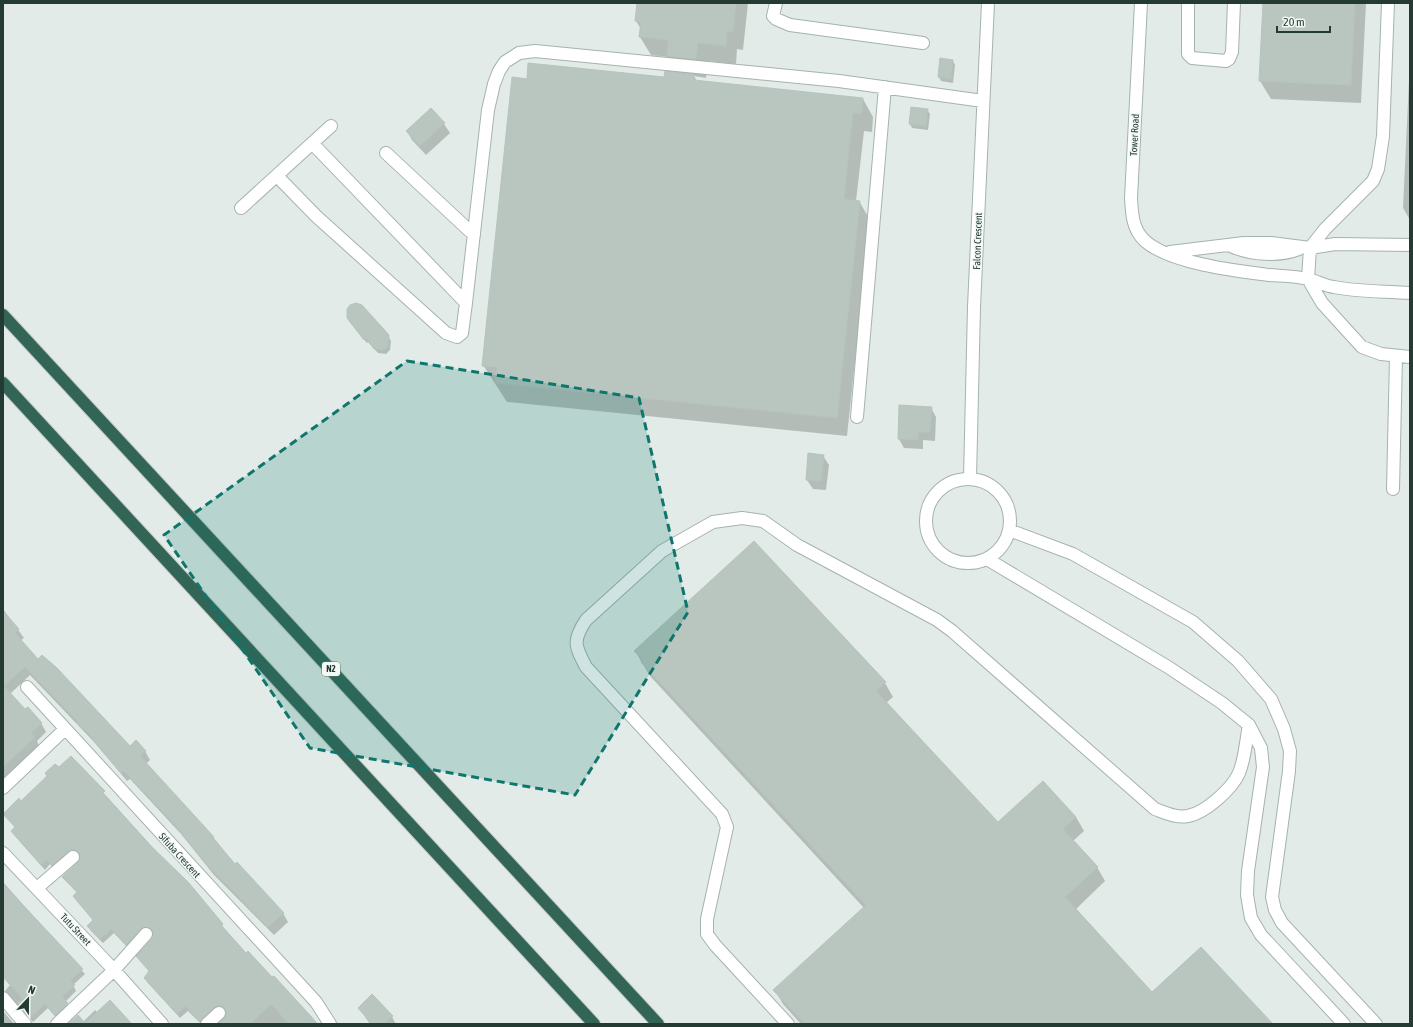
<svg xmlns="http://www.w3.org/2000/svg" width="1413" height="1027" viewBox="0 0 1413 1027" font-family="'Asap Condensed',sans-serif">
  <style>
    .shadow { fill: #0003 }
    .building { fill: #b8c6bf; stroke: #b5c4bd }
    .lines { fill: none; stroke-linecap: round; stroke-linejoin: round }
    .minor-casing { stroke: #a5b3ad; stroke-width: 14 }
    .highway-casing { stroke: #c2c8c6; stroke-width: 14 }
    .minor { stroke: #fff; stroke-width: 12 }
    .highway { stroke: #326556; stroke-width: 12 }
    .marked { fill: #0f766e; fill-opacity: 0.2; stroke: #0f766e; stroke-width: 3; stroke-dasharray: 8 5; stroke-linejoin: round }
    .labels { text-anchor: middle; stroke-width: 3; stroke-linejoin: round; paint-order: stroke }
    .shield { fill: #f3f8f5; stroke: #62746d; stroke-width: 1 }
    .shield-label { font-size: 9px; font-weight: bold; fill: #243b33 }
    .street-label { font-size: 10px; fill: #243b33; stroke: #f3f8f5 }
  </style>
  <rect width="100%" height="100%" fill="#e2ebe7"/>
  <!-- shadow -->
  <path class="shadow" d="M638,3h110l-5,47 -6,-1 -1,15 -28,-3 -2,17 -12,-2 3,5 166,18 10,18 -1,15 -8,-1 -8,70h3l11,19 -23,216 -340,-34 -24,-37 44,-285 138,-2 13,-4 -10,-17 -17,-2 -11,-18 1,-8 -5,-8z
    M1264,3h102l-5,100 -90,-4 -11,-18z
    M1410,59v161l-7,-12z
    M953,61l2,4 -2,18 -12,-2 -2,-4z
    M431,109l13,15 6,9 -24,22 -14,-15 -5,-9z
    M927,110l3,4 -2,16 -16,-2 -2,-4z
    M351,306l37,30 3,5 -1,9 -4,4 -8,-1 -10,-11 -1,1 -17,-21 -3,-8z
    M931,408l5,9 -1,24 -12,-1v9l-19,-1 -5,-9z
    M823,456l6,9 -3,25 -13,-1 -6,-9z
    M3,609l21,29 -4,3 18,19 92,87 15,4 5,9 -4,4 67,73 22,28 48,48 5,9 -14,13 -60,-60 -33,-41 -51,-55 -3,2 -33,-39 -64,-67 -20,19 15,17 16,12 5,9 -9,9 2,5 -36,44z
    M635,651l250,32 8,14 -7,6 112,120 78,-6 8,14 -11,10 24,26 8,14 -30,29 77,83 120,31h-471l-18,-20 -8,-14 89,-82 -214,-232z
    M71,757l151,167 2,6 22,25 70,69h-97l6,-5 2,-7 -3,-2 -7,2 -16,12 -13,-13 -8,7 -32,-35 -3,-5 5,-6 -12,-16 15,-17 1,-6 -8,-1 -17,17 -15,-16 -11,10 -12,-12 -2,-5 5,-5 -17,-20 -3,-5 3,-3 -14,-16 16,-14 2,-6 -7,-3 -19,16 -5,-6 -5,6 -30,-34 -3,-5 4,-3 -12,-14 16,-12z
    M3,882l82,92 -12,11 3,6 -11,11 5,7 -12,10 -10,-11 -15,14 -28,-31 5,-6 -7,-10z
    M359,1008l33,9 4,7h-26z
    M95,1010l3,3 32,11h-61l14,-2z
    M3,1011l11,13h-11z"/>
  <!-- building -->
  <path class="building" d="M637,3h99l-3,29 -6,-1 -1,15 -28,-3 -2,16 -29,-3 1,-16 -29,-3 2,-15 -6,-1z
    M1263,3h92l-4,82 -92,-4z
    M940,58l13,2 -2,19 -13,-2z
    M528,63l136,14 1,-6 29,3v6l169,18 -1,16 -9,-1 -9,86 16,2 -23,217 -342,-35 2,-16 -15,-1 30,-289 15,2z
    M911,107l17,2 -2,17 -17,-2z
    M431,108l14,15 -25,23 -14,-15z
    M356,303l6,2 27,30 -1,11 -4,4 -10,-1 -8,-11 -2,2 -17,-22v-9l3,-4z
    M899,405l33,2 -2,25h-11l-1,8 -20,-1z
    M808,453l16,2 -3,26 -15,-1z
    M754,541l132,141 -10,9 122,131 45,-41 33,36 -13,12 35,38 -33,30 87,95 49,-45 72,77h-468l-32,-34 93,-85 -225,-243 2,-2 -9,-9z
    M3,611l16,18 -4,4 23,26 4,-4 15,13 73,78 6,-6 10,11 -6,5 74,81 -1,1 22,26 2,-2 47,51 -16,14 -60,-61 -33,-41 -51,-54 -3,2 -33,-40 -11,-10 1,-1 -53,-55 -21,19 21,23 3,-2 14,16 -11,10 4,4 -32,30z
    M71,756l34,35 -2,2 47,52 39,38 34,41 -2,1 25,28 2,-2 24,26 2,-1 44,48h-29l-18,-20 -21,20h-32l8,-9 -1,-7 -4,-2 -7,1 -14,15 -15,-16 -8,8 -33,-36 5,-7 -13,-15 16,-17 1,-7 -2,-3 -8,-2 -17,18 -15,-16 -11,10 -13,-13 6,-6 -20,-24 4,-4 -15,-15 16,-15 2,-3 -1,-7 -8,-2 -19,16 -5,-6 -6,5 -30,-34 4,-4 -12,-13 16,-16 2,3 26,-25 -2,-3 10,-9 4,3z
    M3,884l80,85 -13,12 5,4 -13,12 6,6 -13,13 -10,-12 -15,14 -13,-15 5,-4 -1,-2 -18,-20z
    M372,994l21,22 -9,8h-12l-14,-16z
    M110,1000l22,24h-64l10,-9 7,8z"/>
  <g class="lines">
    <defs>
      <path id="minor" d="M776,3l-3,13 3,3 14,6 133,18
        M1141,3l-10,195c1,15 1,30 13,42 24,23 92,31 125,35 13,1 27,1 39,4 9,2 17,7 26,8 25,5 51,4 76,6
        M1188,3v51l4,4 34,3 3,-2 3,-7 2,-49
        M1388,3l-5,133 -5,33 -5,12 -48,48 -15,19 -2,31 14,24 40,44 19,7 29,3
        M312,143l154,160
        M386,153l88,82
        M277,176l39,40 130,117 11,4 5,-4 4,-30 22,-193 6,-26 5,-13 6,-9 14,-9 16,-2 304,30 144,20
        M241,208l90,-82
        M1231,246c20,9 48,11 68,3
        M1170,252l74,-9h27l39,5 25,-4 75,1
        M857,417l28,-330
        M970,478l4,-171 14,-304
        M926 521a42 42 0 1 1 84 0a42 42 0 1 1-84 0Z
        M1393,489l3,-132
        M1009,530l64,24 120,68 45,39 33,38 13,30 6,22 -1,20 -17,126 3,13 7,13 94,101
        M987,559l181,108 54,36 27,22 12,23 2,19 -15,104 -1,24 4,23 10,17 83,89
        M27,687l289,315 14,22
        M3,788l62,-59
        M3,853l111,117 48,54
        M37,888l36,-31
        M3,998l22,26
        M57,1024l57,-54 32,-36
        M207,1024l12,-11
        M788,1024l-73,-79 -8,-11v-15l20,-92 -5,-13 -136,-147c-11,-21 -14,-26 0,-47l76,-69 51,-29 29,-4 21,3 34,24 140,75 15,11 203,178c11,4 21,9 33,7 17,-3 44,-27 51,-43 6,-14 7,-33 10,-48"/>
      <path id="highway" d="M3,315l655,709
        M3,383l591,641"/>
    </defs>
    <!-- minor casing -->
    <use href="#minor" class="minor-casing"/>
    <!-- highway casing -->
    <use href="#highway" class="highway-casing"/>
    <!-- minor -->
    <use href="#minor" class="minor"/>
    <!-- highway -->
    <use href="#highway" class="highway"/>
  </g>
  <!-- marked area -->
  <path class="marked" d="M407,361l232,37 49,214 -113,183 -265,-47 -146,-213z"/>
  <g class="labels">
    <!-- shield labels -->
    <rect class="shield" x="322" y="662" width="18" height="14" rx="3"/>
    <g class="shield-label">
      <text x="331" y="672">N2</text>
    </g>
    <!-- street labels -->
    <g class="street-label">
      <text transform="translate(1134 135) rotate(-87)" y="4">Tower Road</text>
      <text transform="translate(977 241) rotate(-88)" y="4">Falcon Crescent</text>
      <text transform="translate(180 855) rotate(48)" y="4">Sifuba Crescent</text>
      <text transform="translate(76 929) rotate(47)" y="4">Tutu Street</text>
    </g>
  </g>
  <!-- border -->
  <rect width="1413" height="1027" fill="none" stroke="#243b33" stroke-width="8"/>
  <!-- north arrow -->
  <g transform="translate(28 999) rotate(22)" stroke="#f3f8f5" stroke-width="3" paint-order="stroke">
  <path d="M0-3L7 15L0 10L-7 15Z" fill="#243b33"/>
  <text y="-6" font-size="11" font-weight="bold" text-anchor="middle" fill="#243b33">N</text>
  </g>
  <!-- scale -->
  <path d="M1277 26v6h53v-6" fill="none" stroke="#243b33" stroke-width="2"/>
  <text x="1283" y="26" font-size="12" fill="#243b33" stroke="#f3f8f5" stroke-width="3" paint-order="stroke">20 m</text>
</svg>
